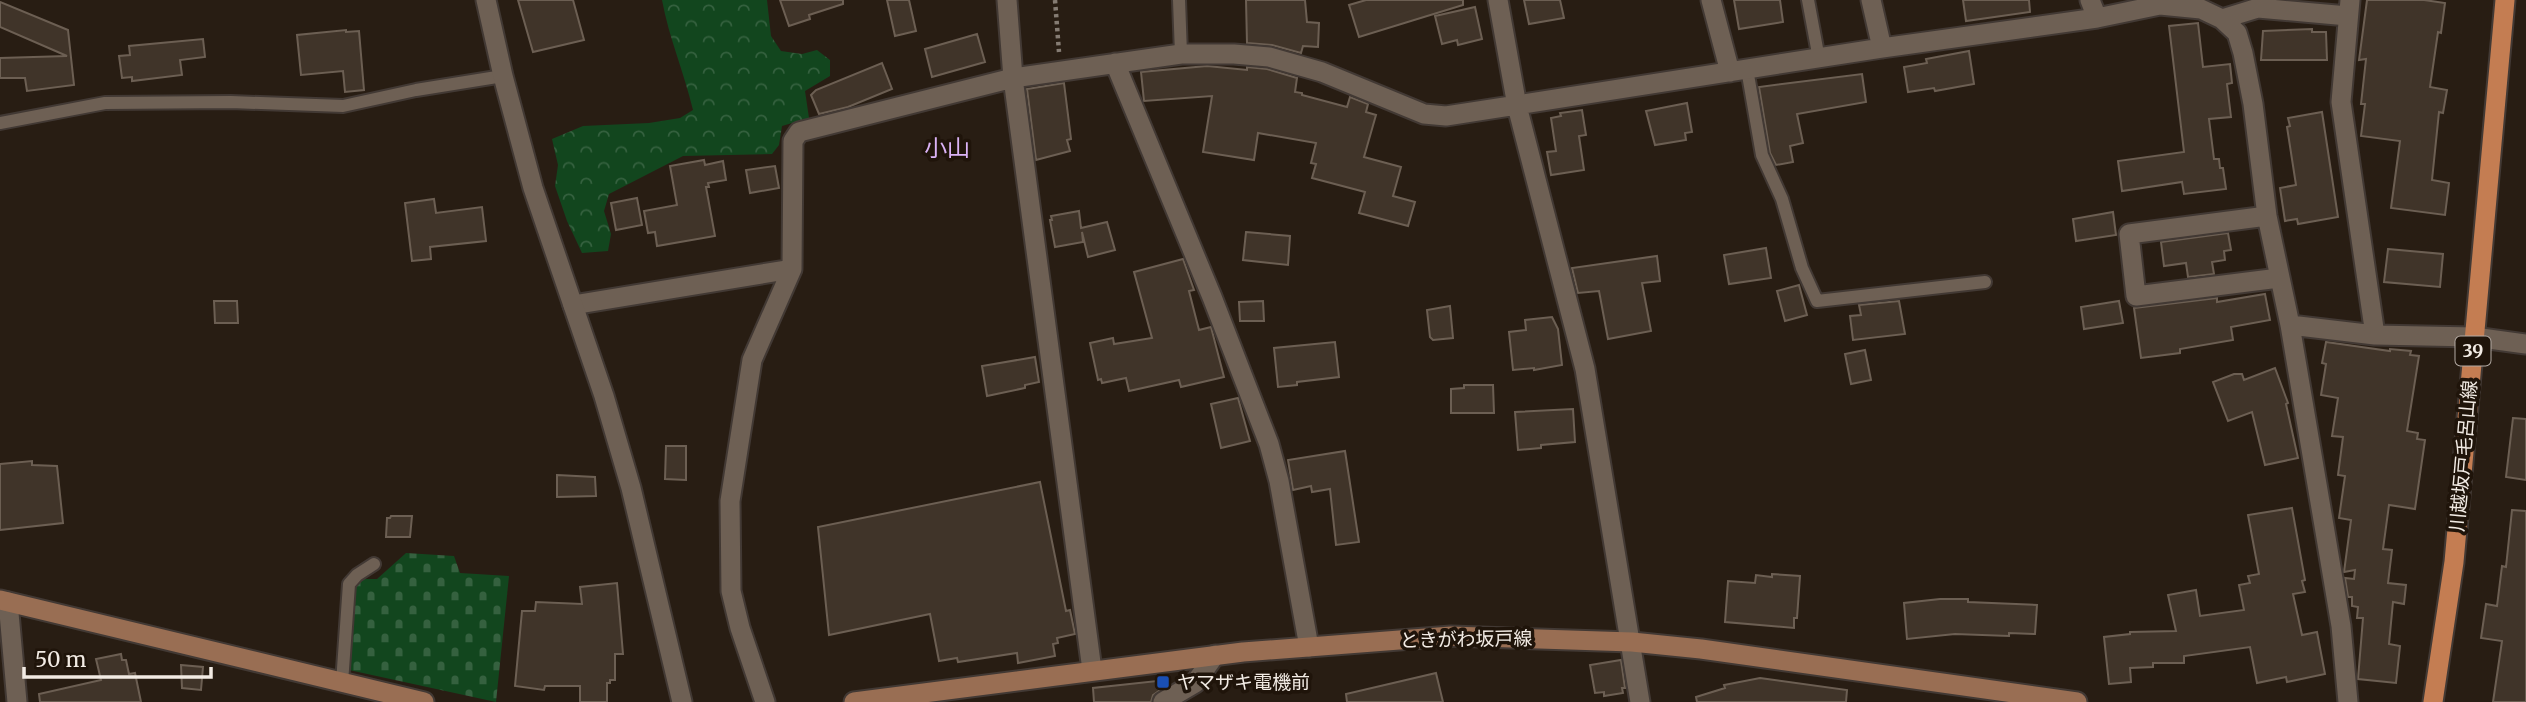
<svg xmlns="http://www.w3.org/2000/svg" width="2526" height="702" viewBox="0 0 2526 702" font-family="Merriweather,'Noto Sans JP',serif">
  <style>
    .forest { fill: url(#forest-crowns) }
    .cemetery { fill: url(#cemetery-stones) }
    .building { fill: #403429; stroke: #6c5f53; stroke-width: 2 }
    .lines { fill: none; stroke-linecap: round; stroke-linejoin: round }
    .service-casing { stroke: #423934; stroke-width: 16 }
    .minor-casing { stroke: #423934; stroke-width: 23 }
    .tertiary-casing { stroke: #423934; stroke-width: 23 }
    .secondary-casing { stroke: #423934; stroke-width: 23 }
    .primary-casing { stroke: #423934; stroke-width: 23 }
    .path { stroke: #857c73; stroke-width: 4.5; stroke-dasharray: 3.5 3.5; stroke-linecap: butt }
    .service { stroke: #6e6054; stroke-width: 12 }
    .minor { stroke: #6e6054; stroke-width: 19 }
    .tertiary { stroke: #6e6054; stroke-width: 19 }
    .secondary { stroke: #996e53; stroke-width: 19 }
    .primary { stroke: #c47d52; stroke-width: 19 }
    .transit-dot { fill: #1a4fb4; stroke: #1f140a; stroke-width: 2.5 }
    .labels { text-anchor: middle; stroke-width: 7; stroke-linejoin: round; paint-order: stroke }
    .shield { fill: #1f140a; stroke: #b3aaa3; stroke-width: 2 }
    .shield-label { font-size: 18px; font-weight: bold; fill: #f2ebe4 }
    .street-label { font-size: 19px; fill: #f2ebe4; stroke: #1f140a }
    .poi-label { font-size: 19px; fill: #f2ebe4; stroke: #1f140a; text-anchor: start }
    .quarter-label { font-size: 23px; fill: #dbb3f6; stroke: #1f140a }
  </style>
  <defs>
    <pattern id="forest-crowns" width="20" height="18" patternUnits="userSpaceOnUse" patternTransform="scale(1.75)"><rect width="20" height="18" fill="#12461e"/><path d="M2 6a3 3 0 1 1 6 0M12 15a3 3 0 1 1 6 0" fill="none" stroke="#35613f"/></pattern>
    <pattern id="cemetery-stones" width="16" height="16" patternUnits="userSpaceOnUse" patternTransform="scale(1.75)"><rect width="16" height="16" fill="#12461e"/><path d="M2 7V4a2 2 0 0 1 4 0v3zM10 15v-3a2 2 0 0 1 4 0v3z" fill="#35613f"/></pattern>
  </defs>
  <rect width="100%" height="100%" fill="#281d13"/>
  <!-- forest -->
  <path class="forest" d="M662,0h105l4,36 10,15 21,3 15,-4 13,10v16l-25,15 4,27 -27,8 -3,19 -7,9 -89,2 -74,38 -5,17 7,23 -3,17 -26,2 -15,-32 -12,-35 3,-21 -6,-26 31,-13 66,-3 31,-5 13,-8c-9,-38 -24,-72 -31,-110z"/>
  <!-- cemetery -->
  <path class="cemetery" d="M406,553l48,3 6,17 49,3 -13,126 -147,-32 5,-85 10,-6h13z"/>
  <!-- building -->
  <path class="building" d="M518,0h55l11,40 -51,12z
    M780,0h63v4l-34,11 1,4 -21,7z
    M887,0h22l7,31 -21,5z
    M1246,0h59l2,22 12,1 -1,24 -15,-1 -2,7 -29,-8 -25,-2z
    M1366,0h97v5l-104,32 -10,-32z
    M1524,0h36l4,18 -35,6z
    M1734,0h46l3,22 -44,7z
    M1963,0h66l1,12 -64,9z
    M2367,0h57l21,3 -4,30 -3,-1 -8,55 17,3 -4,23 -4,-1 -7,68 17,3 -4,32 -54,-7 9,-67 -39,-5 4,-32h-4l5,-45 -7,1z
    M0,2l68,28 6,55 -47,6 -2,-13h-25v-20l67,-2 -67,-29z
    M1475,7l7,32 -24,6 -1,-5 -15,4 -7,-28z
    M2198,23l5,44 27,-3 2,19 -5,1 4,33 -22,2 5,40h5l1,9h3l3,21 -42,5 -2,-12 -60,9 -4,-30 66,-9 -15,-126z
    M2312,29v3h14l1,28h-66l2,-29z
    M346,30v2l13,-1 5,59 -19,2 -2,-21 -42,4 -4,-40z
    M977,34l8,28 -53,15 -7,-28z
    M203,39l2,18 -25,3 2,15 -50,6v-4l-10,1 -3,-22 11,-1 -1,-9z
    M1969,51l5,33 -39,7 -1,-3 -26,4 -4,-25 23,-4 -1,-4z
    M882,63l10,26 -44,18 -29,7 -8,-19 5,-5z
    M1207,66l40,4v-3l20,2 30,9 -2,14 7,1v2l45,12 3,-10 18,7 -2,8 10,3 -12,42 37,10 -8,29 22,6 -7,24 -49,-13 6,-21 -53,-14 4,-14 -5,-1 5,-20 -58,-10 -4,27 -51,-8 9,-56 -68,5 -3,-29z
    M1862,74l4,28 -69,12 6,29 -13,3 3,16 -17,3 -6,-12 -11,-66z
    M1064,83l7,56 -4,1 3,11 -34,9 -9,-71z
    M1687,103l5,29 -7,1 1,7 -31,5 -9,-34z
    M1582,110l4,25 -7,1 5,34 -33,5 -4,-23 9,-1 -5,-33 10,-2 -1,-3z
    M2322,112l16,105 -40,7 -1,-5 -12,2 -5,-33 16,-3 -9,-58 3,-1 -2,-8z
    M704,160l1,5 18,-4 3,19 -18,3 1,4h-3l9,49 -58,10 -2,-14 -7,1 -4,-22 33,-6 -7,-39z
    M775,166l4,22 -29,5 -4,-23z
    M637,198l5,27 -26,5 -5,-27z
    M434,199l2,14 46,-6 4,34 -56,6 1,12 -19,2 -7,-58z
    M1079,211l2,17 26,-6 8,28 -27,7 -6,-25 1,10 -28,5 -5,-27h2l-1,-4z
    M2113,212l3,23 -40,6 -3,-22z
    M1246,232l44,4 -2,29 -45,-5z
    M2228,233l3,17 -7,1 1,9 -13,2 2,12 -26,3 -2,-14 -22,3 -3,-24z
    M1766,248l5,30 -42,6 -5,-29z
    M2388,249l55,5 -3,33 -56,-5z
    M1657,256l3,25 -18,2 9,48 -43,8 -9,-48 -21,2 -6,-25z
    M1183,259l11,31 -5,1 10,39 12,-3 13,50 -43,10 -2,-7 -50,11 -3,-13 -24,5 -1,-4 -3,1 -8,-37 23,-5 1,6 38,-6 -18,-66z
    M1799,285l8,30 -22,6 -8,-30z
    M2265,294l5,26 -39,7 2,13 -53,9v4l-39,5 -7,-50 83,-10v4z
    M214,301h23l1,22h-23z
    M1263,301l1,20h-24l-1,-19z
    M1899,301l6,33 -52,6 -3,-24 11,-1 -2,-10z
    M2119,301l4,22 -39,6 -3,-22z
    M1450,306l3,32 -20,2 -3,-3 -3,-27z
    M1552,317l6,12 4,36 -28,5v-2l-21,2 -4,-38 17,-2 -1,-10z
    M1335,342l4,35 -42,5v3l-19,2 -4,-39z
    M2326,342l64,9v-2l21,2 -1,4 9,1 -12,75 11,2 -1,6 8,1 -10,69 -26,-4 -6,44 9,1 -4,33 18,2 -2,19 -11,-2 -4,42 11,2 -4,37 -38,-4 5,-61h-6l1,-11 -6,-1v-9h-4l-3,-19 9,1 1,-9 -11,2 7,-52 -12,-2 6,-42 -7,-1 5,-38 -11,-1 6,-38 -17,-3 5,-31 -4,-1z
    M1865,350l6,30 -20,4 -6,-30z
    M1035,357l4,25 -14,3v3l-38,8 -5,-30z
    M2275,368l13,35 -2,1 12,54 -33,7 -13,-53 -24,9 -15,-39 21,-8h8l2,6z
    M1464,385h29l1,28h-43v-24l13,-1z
    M1238,398l12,43 -29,7 -10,-44z
    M1573,409l2,33 -34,3v3l-23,2 -3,-38z
    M2513,418l13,1v61l-20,-3z
    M666,446h20v34l-21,-1z
    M1345,451l14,91 -23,3 -6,-56 -18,3 -1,-6 -18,4 -5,-30z
    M32,461v4l25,1 6,57 -63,7v-66z
    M557,475l38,2 1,19 -39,1z
    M1040,482l26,129 4,-1 5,24 -18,4 1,5 -5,1 2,12 -37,7 -1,-10 -59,9 -1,-4 -18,3 -9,-47 -101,21 -11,-108z
    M2292,508l13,72 -3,1 3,11 -12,2 9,41 15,-3 8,42 -38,8 -1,-5 -29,6 -7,-36 -66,9v7h-31v4l-23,1 1,14 -22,2 -5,-47 26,-3v-2l46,-1 -8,-36 28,-5 4,26 44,-6 -5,-25 11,-2 -2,-7 11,-2 -11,-59z
    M2512,510l14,1v191h-33l9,-61 -21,-3 5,-34 11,2 5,-40 4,1z
    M391,516h21l-2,21h-24l1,-19h3z
    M1772,574l28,2 -3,42h-3v10l-69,-6 3,-41 27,2 1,-8 16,2z
    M617,583l6,71h-8v26h-5v3h-3v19h-27v-16h-35l-1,4 -29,-4 7,-75h13l1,-9 46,2 -2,-17z
    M1940,599h28v3l69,3 -2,29 -26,-1v3l-54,-2 -48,5 -3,-36z
    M121,654l1,6h4l3,14 6,-1 6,29h-101l-1,-8 62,-14 -5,-21z
    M1621,660l4,28h-3l1,5 -19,3v-4l-9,1 -5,-28z
    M181,665l22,2 -2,23 -19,-2z
    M1436,673l7,29h-96l-1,-8z
    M1760,678l87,12 -1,12h-149l-1,-5 29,-9 -1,-3z
    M1166,680v6l-13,9 -2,7h-57l-1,-14z"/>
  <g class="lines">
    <defs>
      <path id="service" d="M1179,0l2,54
        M1808,0l11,59
        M1747,69l15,86 20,44 20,69 15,33 168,-19
        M0,123l105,-20 126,-1 112,4 73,-16 87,-14
        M342,683l7,-99 8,-9 17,-11"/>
      <path id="minor" d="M1007,0l6,78 79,592
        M1498,0l19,106 68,263 55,333
        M1711,0l19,72
        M1871,0l11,48
        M2090,0l7,18
        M2350,0l-9,102 34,233
        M2222,19l36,-11 90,8
        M1115,63l97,234 57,147 10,37 30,166
        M2267,216l-138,18 7,62 143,-18
        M573,305l219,-36
        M2290,325l85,10 99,2 52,7
        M8,602l9,100
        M765,702l-25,-74 -9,-37 -1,-90 22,-141 40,-91 1,-128 6,-9 214,-54 168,-24h53l35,3 53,15 102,42 22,2 436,-68 215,-30 63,-13 41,4 21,10 15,14 6,20 10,51 14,112 23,109 51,301 7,76
        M1163,702l32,-19 20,-28"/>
      <path id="tertiary" d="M486,0l17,76 30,112 71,208 27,92 51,214"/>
      <path id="secondary" d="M0,600l424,102
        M854,702l389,-50 208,-16 181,6 69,7 376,53"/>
      <path id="primary" d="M2433,702l21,-140 51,-562"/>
    </defs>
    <!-- service casing -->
    <use href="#service" class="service-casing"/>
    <!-- minor casing -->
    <use href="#minor" class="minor-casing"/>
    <!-- tertiary casing -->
    <use href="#tertiary" class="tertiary-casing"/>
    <!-- secondary casing -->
    <use href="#secondary" class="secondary-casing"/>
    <!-- primary casing -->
    <use href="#primary" class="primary-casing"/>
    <!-- path -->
    <path class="path" d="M1055,0l4,52"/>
    <!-- service -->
    <use href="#service" class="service"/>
    <!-- minor -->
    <use href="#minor" class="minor"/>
    <!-- tertiary -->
    <use href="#tertiary" class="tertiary"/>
    <!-- secondary -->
    <use href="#secondary" class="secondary"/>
    <!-- primary -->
    <use href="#primary" class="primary"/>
  </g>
  <!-- markers -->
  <rect class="transit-dot" x="1156" y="675" width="14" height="14" rx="3.5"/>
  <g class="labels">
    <!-- shield labels -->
    <rect class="shield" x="2455.5" y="336.5" width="35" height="29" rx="5"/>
    <g class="shield-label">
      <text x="2473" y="357">39</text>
    </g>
    <!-- street labels -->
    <g class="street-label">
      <text transform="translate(2463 456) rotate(-85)" y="7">川越坂戸毛呂山線</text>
      <text transform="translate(1466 639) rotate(-1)" y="7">ときがわ坂戸線</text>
    </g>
    <!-- poi labels -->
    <g class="poi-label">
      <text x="1177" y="689">ヤマザキ電機前</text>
    </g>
    <!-- quarter labels -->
    <g class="quarter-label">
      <text x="947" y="156">小山</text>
    </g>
  </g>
  <!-- scale -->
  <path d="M24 667v10h187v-10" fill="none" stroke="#f2ebe4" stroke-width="3.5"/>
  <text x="35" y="667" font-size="21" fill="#f2ebe4" stroke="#1f140a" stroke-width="5" paint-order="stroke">50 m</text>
</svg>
